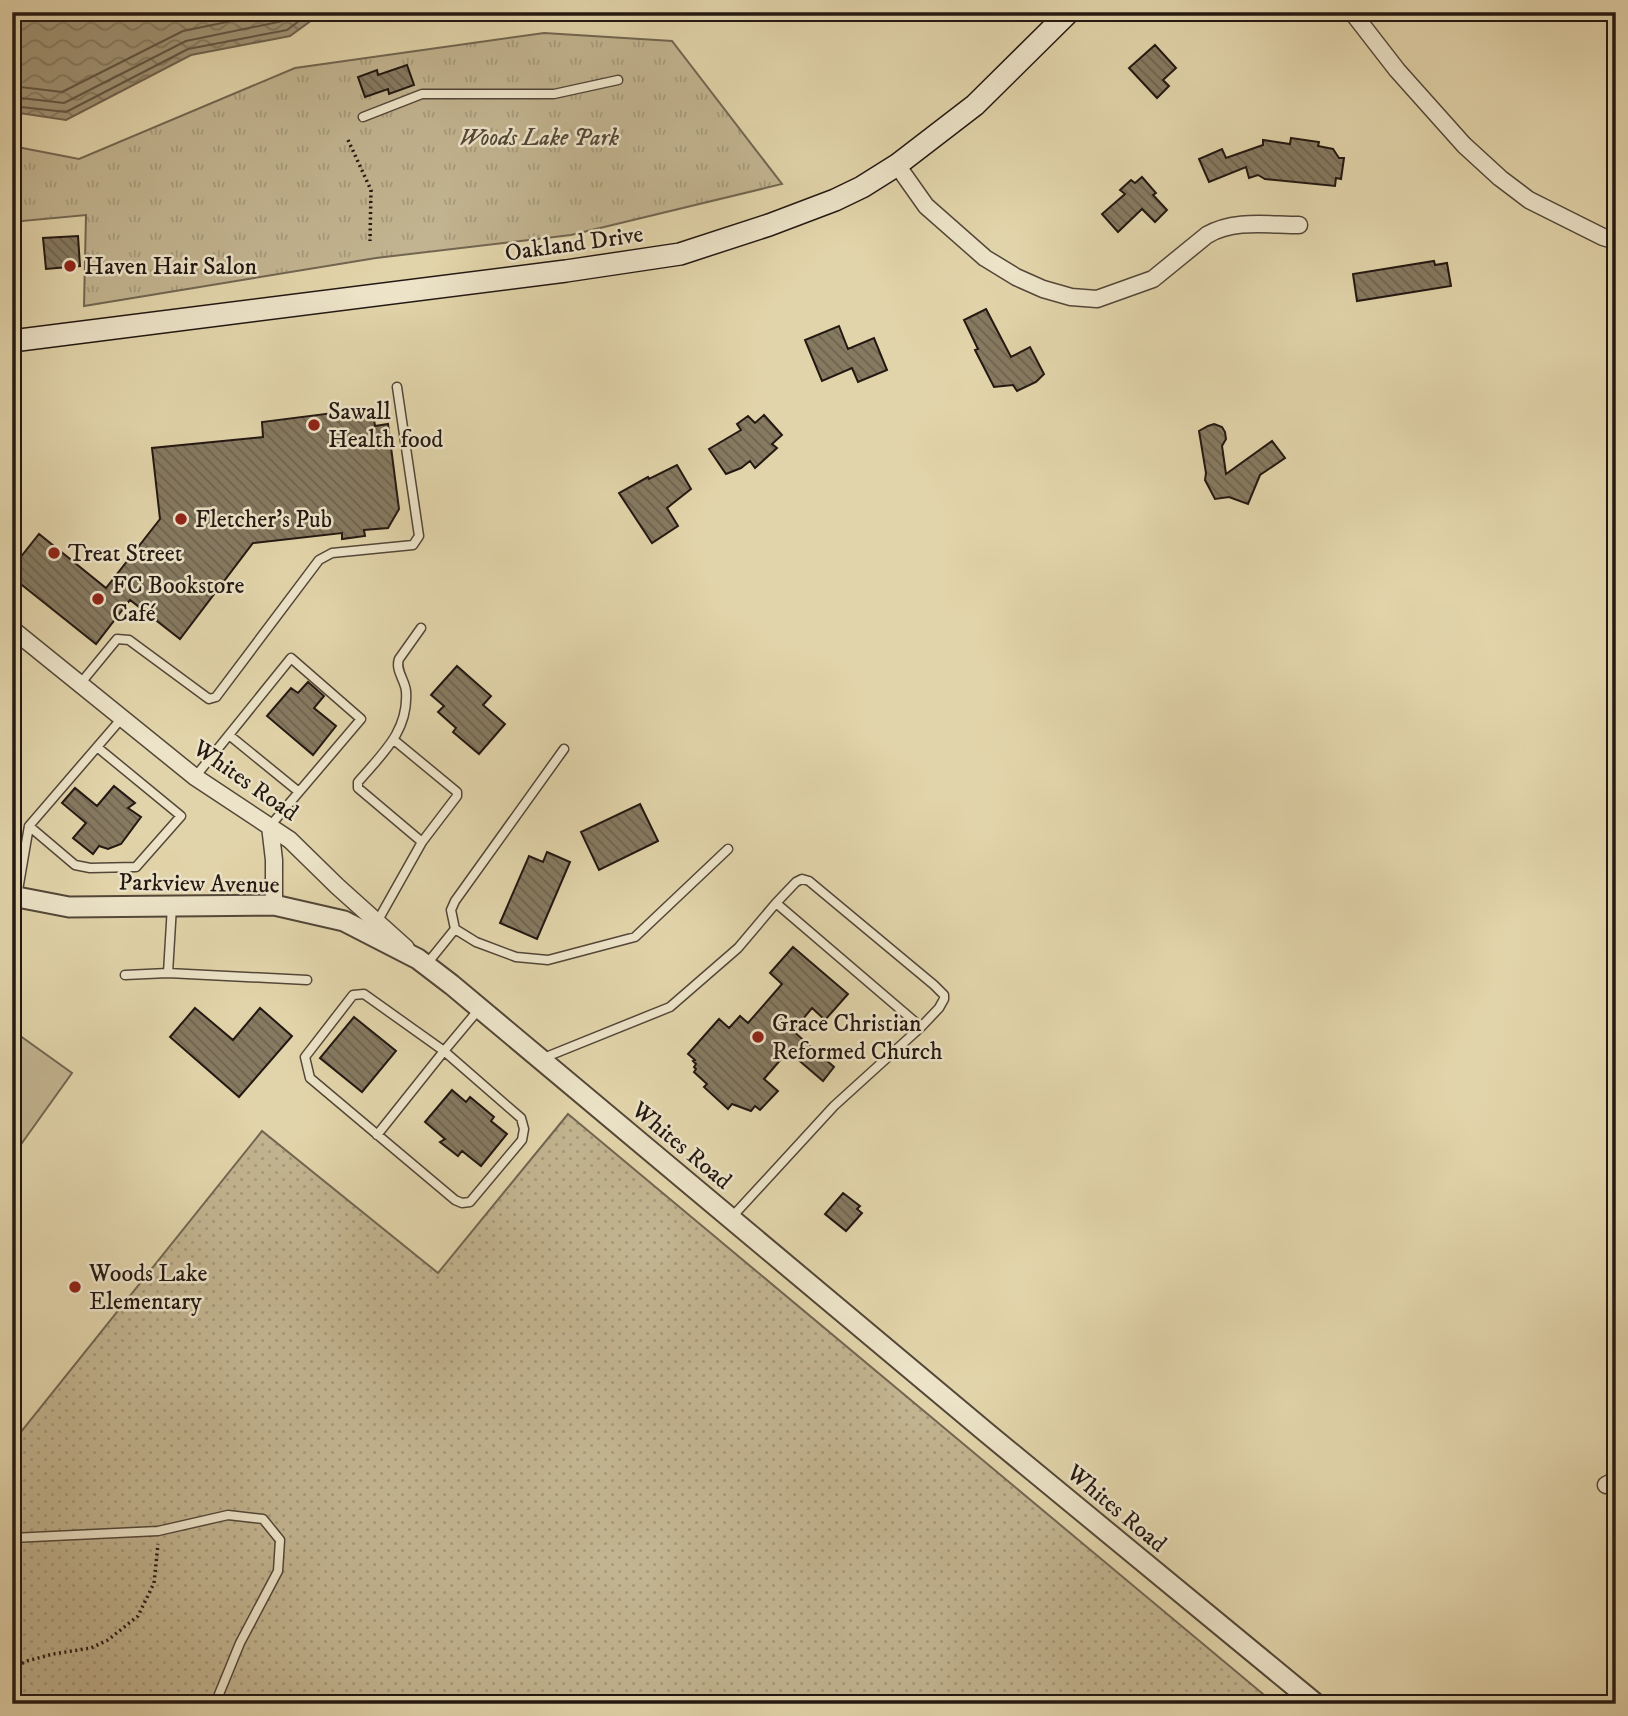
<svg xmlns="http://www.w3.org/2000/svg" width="1628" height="1716" viewBox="0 0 1628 1716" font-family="'IM FELL DW Pica',serif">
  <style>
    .grass { fill: url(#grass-dots); stroke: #726651; stroke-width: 2 }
    .park { fill: url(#park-tufts); stroke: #726651; stroke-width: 2 }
    .garden { fill: #c2b490; stroke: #726651; stroke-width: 2 }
    .water { fill: url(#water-waves); stroke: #6f624e; stroke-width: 2 }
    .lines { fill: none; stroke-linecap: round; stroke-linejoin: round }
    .shore { stroke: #625644; stroke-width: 2 }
    .building { fill: url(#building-back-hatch); stroke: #231812; stroke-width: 2 }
    .service-casing { stroke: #534738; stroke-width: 11 }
    .minor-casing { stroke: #534738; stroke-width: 19 }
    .tertiary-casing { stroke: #534738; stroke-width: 23 }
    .secondary-casing { stroke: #231812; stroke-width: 24 }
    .path { stroke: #231812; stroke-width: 3.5; stroke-dasharray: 2 3.5; stroke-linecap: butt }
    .service { stroke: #ece3c8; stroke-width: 8 }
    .minor { stroke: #ece3c8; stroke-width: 16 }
    .tertiary { stroke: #ece3c8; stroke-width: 19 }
    .secondary { stroke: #ece3c8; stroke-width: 21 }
    .poi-dot { fill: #8f2418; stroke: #ece3c8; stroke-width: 2.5 }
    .labels { text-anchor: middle; stroke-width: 5; stroke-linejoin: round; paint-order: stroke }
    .park-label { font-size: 24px; font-style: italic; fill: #534738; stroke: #ece3c8 }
    .street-label { font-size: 24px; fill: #231812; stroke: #ece3c8 }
    .poi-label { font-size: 24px; fill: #231812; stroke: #ece3c8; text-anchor: start }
  </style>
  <defs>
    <pattern id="grass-dots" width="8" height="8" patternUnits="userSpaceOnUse" patternTransform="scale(1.75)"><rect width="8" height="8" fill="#c2b490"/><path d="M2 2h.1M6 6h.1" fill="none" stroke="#a69a7b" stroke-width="1.8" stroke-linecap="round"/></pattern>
    <pattern id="park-tufts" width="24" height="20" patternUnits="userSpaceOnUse" patternTransform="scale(1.75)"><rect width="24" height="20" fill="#c2b490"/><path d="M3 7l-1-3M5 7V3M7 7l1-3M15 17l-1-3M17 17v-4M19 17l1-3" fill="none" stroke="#a69a7b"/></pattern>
    <pattern id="water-waves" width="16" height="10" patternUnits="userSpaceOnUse" patternTransform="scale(1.75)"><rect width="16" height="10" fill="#a19476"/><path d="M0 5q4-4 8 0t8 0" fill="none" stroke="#83785f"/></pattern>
    <pattern id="building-back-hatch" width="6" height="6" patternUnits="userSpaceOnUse" patternTransform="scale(1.75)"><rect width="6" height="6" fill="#867a61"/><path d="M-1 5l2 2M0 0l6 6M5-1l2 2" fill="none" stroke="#6d634f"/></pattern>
  </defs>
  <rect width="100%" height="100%" fill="#e2d4aa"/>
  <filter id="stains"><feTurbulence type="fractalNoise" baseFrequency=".00286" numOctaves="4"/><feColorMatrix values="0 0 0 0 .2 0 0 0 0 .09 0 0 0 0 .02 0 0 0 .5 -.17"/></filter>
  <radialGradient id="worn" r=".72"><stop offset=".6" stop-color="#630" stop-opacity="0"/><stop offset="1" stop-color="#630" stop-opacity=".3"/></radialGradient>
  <!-- grass -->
  <path class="grass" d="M568,1114l707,590h-1263v-261l250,-312 176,142z"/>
  <!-- park -->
  <path class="park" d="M544,33l128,8 110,143 -211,51 -195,23 -292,48 2,-91 -74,7v-76l67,13 216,-91z"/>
  <!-- garden -->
  <path class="garden" d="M12,1030l60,43 -60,84z"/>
  <!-- water -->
  <path class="water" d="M12,12h311l-33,24 -99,19 -125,65 -54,-8z"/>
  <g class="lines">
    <!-- shore -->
    <path class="shore" d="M12,86l50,6 121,-61 93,-19
      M12,97l52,6 122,-62 97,-20 13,-9
      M12,106l54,6 122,-63 99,-19 24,-18"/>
  </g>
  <!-- building -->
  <path class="building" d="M1155,45l21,23 -13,12 6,6 -12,12 -28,-30z
    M407,65l7,20 -25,9 -1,-5 -23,8 -7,-20 19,-7 1,5z
    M1291,138l28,4 -1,4 15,3 6,9h5l-3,21 -5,-1 -1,8 -70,-7 -7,-4 -9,3 -3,-11 -37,15 -10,-23 23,-10 4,9 37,-13v-5l27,4z
    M1142,177l14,16 -3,2 14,15 -12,12 -13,-13 -24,23 -16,-18 23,-20 -5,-4 11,-10 4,3z
    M78,236l2,30 -34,3 -3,-31z
    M1434,261l1,4 12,-2 4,23 -94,15 -4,-27z
    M986,309l25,48 19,-10 14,27 -8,8 -19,9 -4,-6 -19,2 -19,-37 3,-1 -14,-29z
    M839,326l9,23 26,-11 13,32 -29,12 -6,-14 -30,13 -17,-41z
    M372,408l3,18 13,-2 11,85 -11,19 -24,2 1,6 -23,3v-6l-89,10 -73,96 -50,-39 -34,44 -84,-67v-9l27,-34 67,54 54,-69 -8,-71 111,-11 -1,-15z
    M764,415l18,20 -10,9 5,4 -22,20 -5,-7 -9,7 -15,6 -17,-25 32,-19 -4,-6 11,-8 7,7z
    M1214,424l8,3 3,5 1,7 -4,7 4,28 46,-33 13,17 -25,17 -12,29 -19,-7 -14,2 -10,-19 1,-7 -7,-42 9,-5z
    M677,465l14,24 -24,19 11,18 -26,17 -33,-50 29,-16 1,2z
    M457,666l34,30 -8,9 22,19 -26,30 -26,-22 3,-4 -18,-16 6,-6 -13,-11z
    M308,682l16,14 -10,12 22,18 -23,29 -46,-39 24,-28 7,5z
    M114,786l21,17 -7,5 13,9 -20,27 -13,5 -9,-3 -6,8 -20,-16 13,-15 -24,-20 13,-15 22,18z
    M640,804l18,37 -59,29 -18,-38z
    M547,852l23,10 -33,77 -37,-16 29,-67 14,6z
    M793,947l55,47 -23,26 -13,-12 -19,23 41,36 -11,14 -35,-30 -24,28 14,12 -18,19 -5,-4 -4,5 -19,-7 -4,5 -24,-22 3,-3 -13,-12 2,-3 -2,-2 2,-3 -3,-3 2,-1 -7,-6 31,-35 10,9 11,-12 8,7 34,-39 -12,-11z
    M195,1008l38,32 27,-32 32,28 -53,61 -69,-60z
    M354,1017l42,34 -34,41 -42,-34z
    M452,1090l14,12 4,-5 24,20 -3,4 16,13 -26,32 -19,-15 -4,5 -18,-14 5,-3 -20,-17z
    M843,1193l17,13 -3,3 5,4 -16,18 -21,-17z"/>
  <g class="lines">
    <defs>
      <path id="service" d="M363,117l59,-23h132l64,-14
        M421,628l-22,31c-4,11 6,21 7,32 3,40 -24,63 -48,91v6l64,54
        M80,684l37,-45 12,1 80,59 7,-2 103,-137 13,-7 81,-8 6,-9 -22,-149
        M229,735l70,57
        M564,749l-109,152 -4,9 4,19 21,13 40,15 32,3 87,-23 93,-88
        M195,777l96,-119 70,61 -91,107
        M29,826l46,39 15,3 46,-1 45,-51 -84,-69
        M17,896l12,-70 93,-108
        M776,903l145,124
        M172,906l-4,67 139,7
        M377,922l45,-80 35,-46v-4l-63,-52
        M426,965l29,-36
        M125,975l43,-2
        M541,1059l129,-52 68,-59 38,-45 20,-21 6,-3 7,2 125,104 10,10v4l-5,9 -18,19 -87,79 -103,112
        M377,1135l67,-84 -80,-57 -11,1 -48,62 5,21 145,122 7,3 8,-1 52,-62 2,-11 -3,-11 -77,-67 36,-43
        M12,1538l146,-7 70,-16 35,4 17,21 -2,31 -38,72 -25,61"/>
      <path id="minor" d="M1352,12l45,58 67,75 36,33 29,22 74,37 13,4
        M897,165l29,41 59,52 31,19 27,12 28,8 26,2 56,-20 54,-44c27,-16 61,-10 92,-10
        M12,629l183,148 95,63 47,46 69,62
        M270,826l4,34v45
        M1606,1485l10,-5"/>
      <path id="tertiary" d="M12,896l57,11 205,-2 70,16 74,38 34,26 535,448 329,271"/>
      <path id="secondary" d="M12,341l554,-70 114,-17 89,-29 66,-25 27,-13 35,-22 78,-60 94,-93"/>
    </defs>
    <!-- service casing -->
    <use href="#service" class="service-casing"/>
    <!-- minor casing -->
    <use href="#minor" class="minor-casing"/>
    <!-- tertiary casing -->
    <use href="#tertiary" class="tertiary-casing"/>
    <!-- secondary casing -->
    <use href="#secondary" class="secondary-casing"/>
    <!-- path -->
    <path class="path" d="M348,140l23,50 -1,51
      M12,1668l15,-7 26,-7 38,-6 17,-8 30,-24 16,-33 4,-39"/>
    <!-- service -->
    <use href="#service" class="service"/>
    <!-- minor -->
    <use href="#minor" class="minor"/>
    <!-- tertiary -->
    <use href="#tertiary" class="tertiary"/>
    <!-- secondary -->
    <use href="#secondary" class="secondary"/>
  </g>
  <!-- markers -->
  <g class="poi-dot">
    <circle cx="70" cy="266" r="7"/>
    <circle cx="314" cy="425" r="7"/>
    <circle cx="181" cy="519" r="7"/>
    <circle cx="54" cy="553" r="7"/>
    <circle cx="98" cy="599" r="7"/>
    <circle cx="758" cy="1037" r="7"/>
    <circle cx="75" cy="1287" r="7"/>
  </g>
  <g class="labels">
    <!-- park labels -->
    <g class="park-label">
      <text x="539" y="145">Woods Lake Park</text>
    </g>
    <!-- street labels -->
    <g class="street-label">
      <text transform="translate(574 243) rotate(-8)" y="8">Oakland Drive</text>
      <text transform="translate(246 780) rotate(35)" y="8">Whites Road</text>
      <text transform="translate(199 883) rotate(1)" y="8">Parkview Avenue</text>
      <text transform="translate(682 1145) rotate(40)" y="8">Whites Road</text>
      <text transform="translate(1117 1508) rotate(40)" y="8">Whites Road</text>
    </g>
    <!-- poi labels -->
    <g class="poi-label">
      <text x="84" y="274">Haven Hair Salon</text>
      <text x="328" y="419">Sawall<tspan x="328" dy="28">Health food</tspan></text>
      <text x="195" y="527">Fletcher's Pub</text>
      <text x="68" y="561">Treat Street</text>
      <text x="112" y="593">FC Bookstore<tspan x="112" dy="28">Café</tspan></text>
      <text x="772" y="1031">Grace Christian<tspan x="772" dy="28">Reformed Church</tspan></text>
      <text x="89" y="1281">Woods Lake<tspan x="89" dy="28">Elementary</tspan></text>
    </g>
  </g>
  <!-- margin -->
  <rect width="1628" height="1716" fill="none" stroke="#e2d4aa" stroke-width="42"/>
  <rect x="14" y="14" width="1600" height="1688" fill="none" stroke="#231812" stroke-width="3.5"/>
  <rect x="21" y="21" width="1586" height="1674" fill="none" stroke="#231812" stroke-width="2"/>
  <rect width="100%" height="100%" filter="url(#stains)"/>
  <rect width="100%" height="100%" fill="url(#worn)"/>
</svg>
